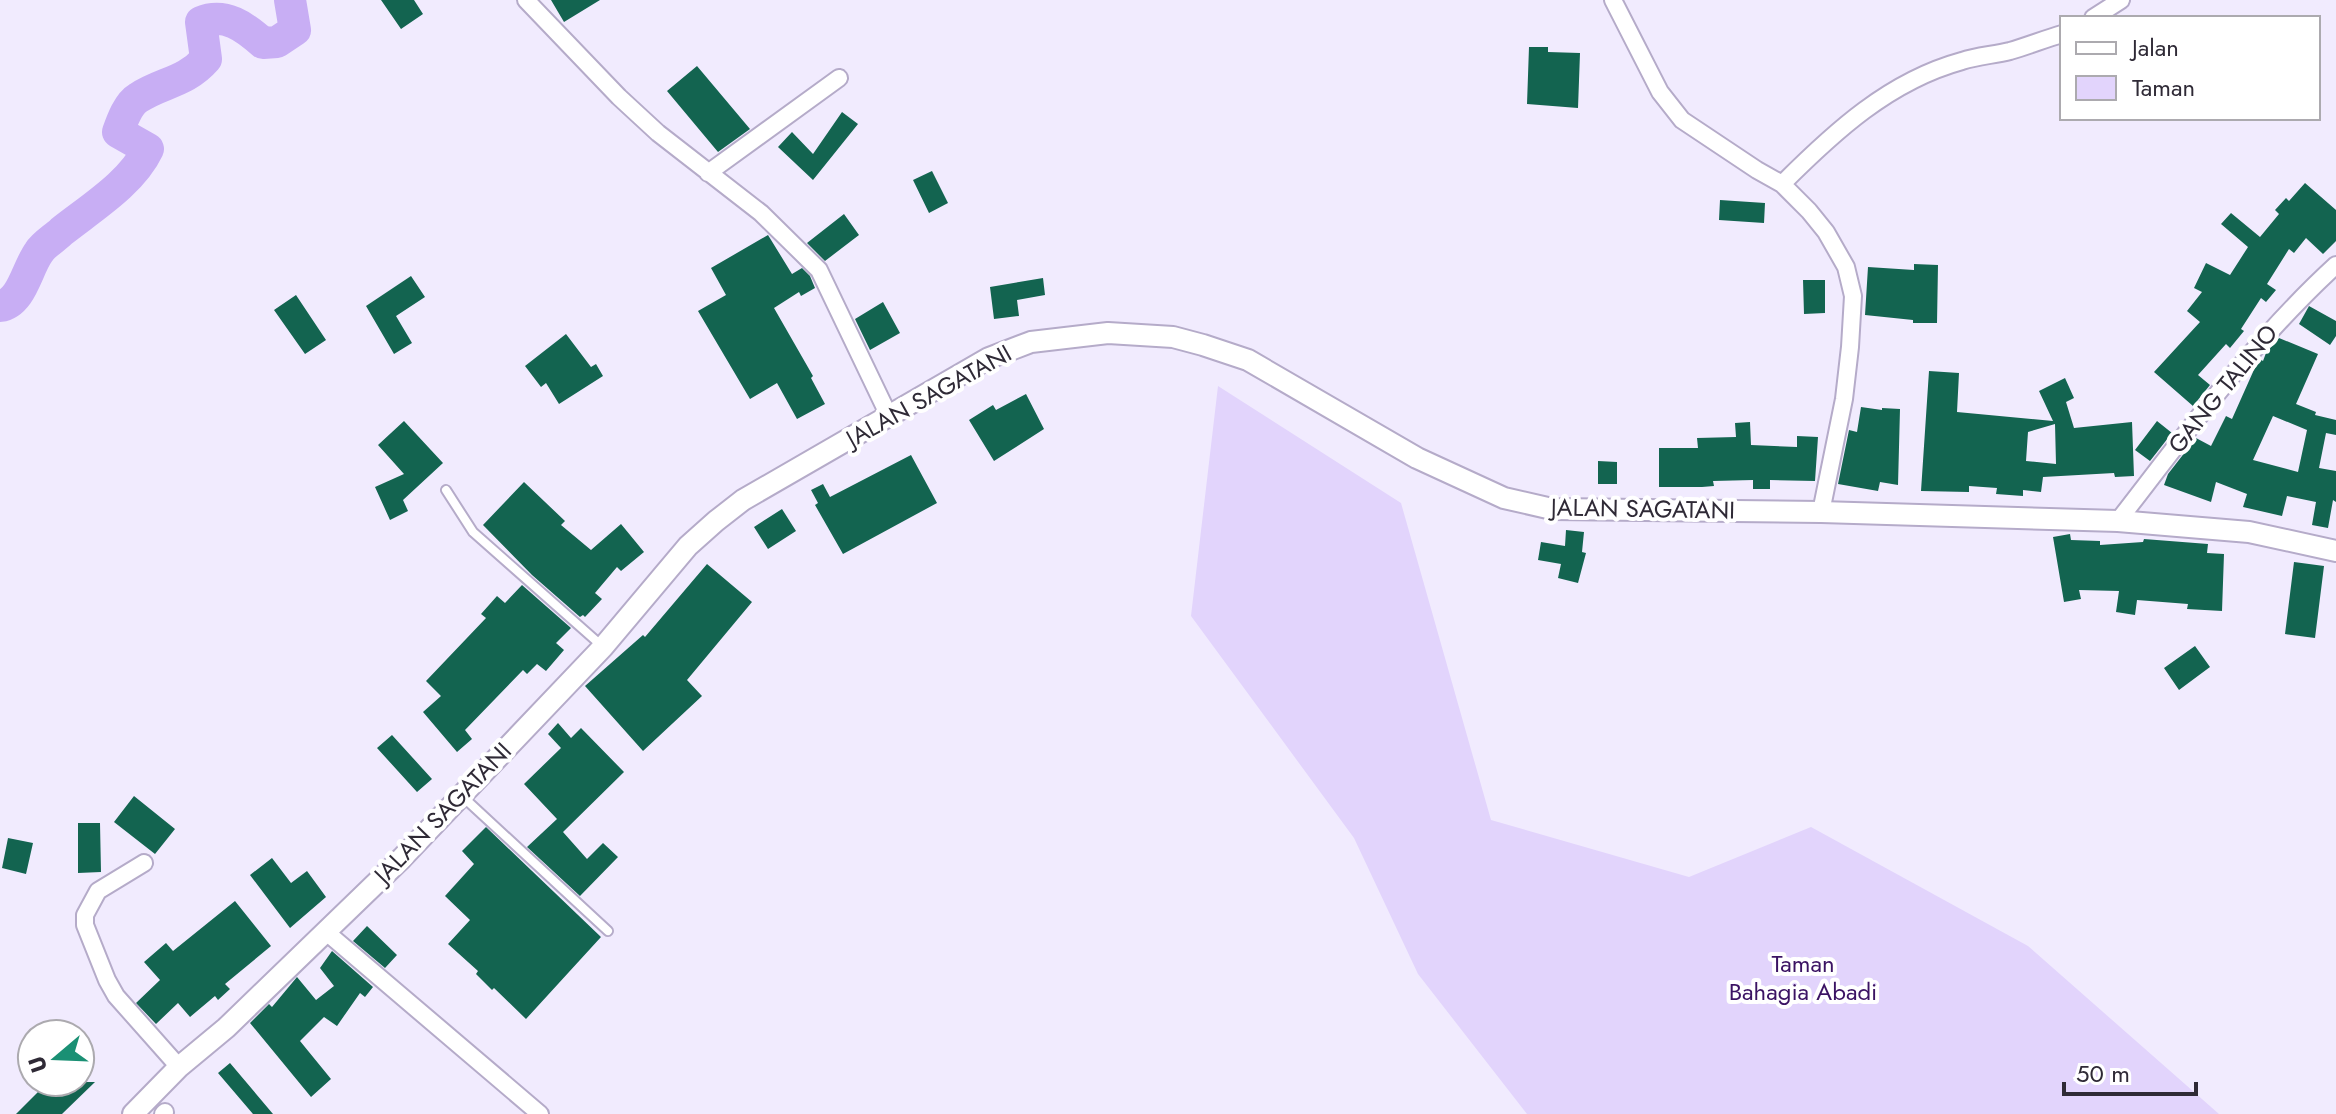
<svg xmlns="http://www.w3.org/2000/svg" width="2336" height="1114" viewBox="0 0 2336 1114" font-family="Jost,sans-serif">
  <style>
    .green { fill: #e2d4fc }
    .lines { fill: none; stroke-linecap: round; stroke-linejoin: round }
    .river { stroke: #c8aef4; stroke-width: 32 }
    .building { fill: #136450; fill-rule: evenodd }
    .service-casing { stroke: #b5abc9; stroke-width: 12 }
    .minor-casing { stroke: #b5abc9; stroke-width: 20 }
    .tertiary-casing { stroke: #b5abc9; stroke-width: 24 }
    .service { stroke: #fff; stroke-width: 8 }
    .minor { stroke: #fff; stroke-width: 16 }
    .tertiary { stroke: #fff; stroke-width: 20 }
    .labels { text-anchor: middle; stroke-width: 8; stroke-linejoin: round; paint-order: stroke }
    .street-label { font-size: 24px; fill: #2f2a36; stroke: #fff }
    .park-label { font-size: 24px; fill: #3b1363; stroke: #fff }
  </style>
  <rect width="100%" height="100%" fill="#f1ebfe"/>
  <!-- green -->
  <path class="green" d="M1218,386l183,117 90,317 198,57 122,-50 217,119 191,168h-692l-109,-140 -64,-136 -163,-222z"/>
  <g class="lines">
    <!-- river -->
    <path class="river" d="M0,306c22,-3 27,-38 39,-54 5,-8 16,-14 23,-21 29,-23 70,-48 86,-82l-30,-17c4,-11 10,-28 20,-34 24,-16 47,-15 68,-39l-5,-37c24,-10 44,5 62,21l14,-1 18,-12 -5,-30"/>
  </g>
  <!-- building -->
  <path class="building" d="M381,0h33l9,14 -22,15z
    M551,0h49l-36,22z
    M1529,47h19v5l32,1 -2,55 -51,-4z
    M697,66l53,63 -32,23 -51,-61z
    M842,112l16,12 -45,56 -35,-33 14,-15 21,22z
    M932,171l16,32 -19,10 -16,-33z
    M2305,183l31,27v31l-13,13 -17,-16 -12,15 -5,-4 -22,35 9,6 -10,12 -5,-4 -20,31 3,2 -14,17 -4,-4 -28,31 12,10 -17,21 -39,-34 46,-50 -13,-11 15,-19 -8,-4 12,-25 24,12 18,-28 -27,-23 10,-11 29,24 19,-23 -4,-4 11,-12 3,3z
    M1720,200l45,3 -1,20 -45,-3z
    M844,214l15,21 -34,26 -18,-18z
    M768,235l24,39 10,-6 8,8 5,12 -14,8 -2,-4 -25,16 39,68 -2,2 14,26 -28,15 -20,-36 -27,16 -52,-88 28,-16 -15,-27z
    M1914,264l24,1 -1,58h-24v-3l-48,-5 3,-48 46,3z
    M411,276l14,21 -29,19 16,27 -18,11 -28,-48z
    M1043,278l2,17 -28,5 2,16 -25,3 -4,-32z
    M1803,280h22v33l-21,1z
    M296,295l30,45 -21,14 -31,-44z
    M883,302l17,31 -30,17 -15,-31z
    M2309,306l27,15v15l-6,9 -31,-21z
    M566,334l25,33 5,-3 7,12 -44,28 -13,-21 -5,4 -16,-21z
    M2279,338l39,16 -22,50 20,8 -1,3 21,5v15l-10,-2 -7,35 17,3v31l-3,-2 -5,28 -16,-3 4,-23 -29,-6 -5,20 -39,-9 4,-13 -31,-12 -5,20 -47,-17 4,-11 28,-36 15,8 15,-30 6,3 25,-56 3,-4 3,2 3,-8zM2273,416l34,14 -9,42 -45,-12z
    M1929,371l30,2 -2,39 96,9 -14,-30 26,-13 9,20 -8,4 8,26 58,-6 2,54 -19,1 -1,-4 -71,4 -2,15 -18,-2v6l-27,-2 1,-6 -28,-2v6l-48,-1zM2055,424l1,40 -30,-3 2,-29z
    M1026,394l18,35 -50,32 -25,-41 24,-15 3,5z
    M1861,407l21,3v-2l18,1 -2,76 -18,-3 -2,9 -40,-7 11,-54 8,2z
    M404,421l39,42 -40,37 5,11 -18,9 -15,-33 29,-13 -26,-29z
    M2157,421l15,12 -22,28 -15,-11z
    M1750,422l1,23 46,2v-11l21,1 -3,44 -45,-1v9h-17v-9l-40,1 1,5 -12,1h-43v-39h39l-1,-10 39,-1 -1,-14z
    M911,455l26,48 -94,51 -28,-49 3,-2 -7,-13 12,-6 7,13z
    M1598,461l19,1v22h-19z
    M524,482l41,39 -4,4 30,25 30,-26 23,28 -23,19 -4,-4 -22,26 7,6 -17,18 -2,-2 -3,2 -48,-42 -49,-50z
    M782,509l14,22 -28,18 -14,-22z
    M1566,530l18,2 -2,20 4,1 -8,30 -20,-5 3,-14 -23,-4 3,-18 24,4z
    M2070,534l1,6 29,1v4l43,-3 1,-3 64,5 -1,9 17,1 -2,57 -35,-2 1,-5 -51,-4 -2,15 -19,-3 3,-21 -40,-1 2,9 -17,3 -11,-65z
    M2294,562l30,4 -9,72 -30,-4z
    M707,564l45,38 -65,78 15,16 -59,55 -58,-65 58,-51 2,2z
    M522,585l49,43 -15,15 8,7 -18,21 -9,-7 -10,10 -4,-4 -58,60 7,9 -15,13 -34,-40 18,-16 -15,-15 60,-63 -5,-4 16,-18 8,7z
    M2195,646l15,21 -31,23 -15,-22z
    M558,723l13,15 10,-10 43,44 -61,60 24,27 16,-16 15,14 -38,39 -53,-49 30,-28 -33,-35 37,-36 -13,-14z
    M392,735l40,44 -15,13 -40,-44z
    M134,796l41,33 -20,25 -41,-32z
    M78,823h22l1,49 -23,1z
    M486,827l115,110 -75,82 -32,-31 -2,2 -16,-16 2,-3 -30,-27 22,-24 -25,-24 29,-32 -12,-13z
    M8,838l25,5 -7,31 -24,-6z
    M272,858l19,25 16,-12 19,26 -36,31 -40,-53z
    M235,901l36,45 -46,38 5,5 -12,11 -3,-4 -25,21 -12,-14 -22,21 -20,-21 24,-23 -16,-18 22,-19 7,8z
    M367,926l30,29 -12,13 -32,-27z
    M332,951l41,36 -8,10 -5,-4 -23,33 -13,-9 -24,24 31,38 -20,18 -61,-74 19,-19 3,3 25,-30 19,23 18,-14 -14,-18z
    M230,1063l43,51h-20l-35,-41z
    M48,1082h47l-33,32h-46z"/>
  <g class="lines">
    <defs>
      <path id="service" d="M446,490l27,42 129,114
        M462,796l146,135"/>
      <path id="minor" d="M526,0l93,97 39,36 103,80 58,57 69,144
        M1613,0l47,92 22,28 75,50 25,14 27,27 17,21 20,35 7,29 -3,51 -6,52 -23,113
        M2093,18l28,-18
        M708,173l131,-95
        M1782,184c52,-52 107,-103 180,-123 15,-5 32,-6 48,-10 17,-5 35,-12 52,-17
        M2118,521c69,-89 135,-180 218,-256
        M144,863l-46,28 -13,24v10l22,55 9,16 63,71
        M325,931l215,183
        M163,1114l2,-2"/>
      <path id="tertiary" d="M133,1114l46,-47 47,-39 176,-170 201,-211 85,-101 28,-25 27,-21 246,-142 42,-16 77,-9 65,4 30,8 45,15 169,98 87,40 48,11 269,3 297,9 131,11 87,19"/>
    </defs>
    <!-- service casing -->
    <use href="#service" class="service-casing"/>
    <!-- minor casing -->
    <use href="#minor" class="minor-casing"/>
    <!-- tertiary casing -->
    <use href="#tertiary" class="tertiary-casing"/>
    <!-- service -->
    <use href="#service" class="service"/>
    <!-- minor -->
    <use href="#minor" class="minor"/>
    <!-- tertiary -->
    <use href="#tertiary" class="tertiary"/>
  </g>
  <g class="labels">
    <!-- street labels -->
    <g class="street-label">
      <text transform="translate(2223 389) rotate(-51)" y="8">GANG TALINO</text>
      <text transform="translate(929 396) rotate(-29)" y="8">JALAN SAGATANI</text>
      <text transform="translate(1643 509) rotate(1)" y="8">JALAN SAGATANI</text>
      <text transform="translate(443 813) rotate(-46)" y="8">JALAN SAGATANI</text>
    </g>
    <!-- park labels -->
    <g class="park-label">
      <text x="1803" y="972">Taman<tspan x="1803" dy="28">Bahagia Abadi</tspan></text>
    </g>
  </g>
  <!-- legend -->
  <rect x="2060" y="16" width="260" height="104" fill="#ffffff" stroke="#acaaaf" stroke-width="2"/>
  <rect x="2076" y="42" width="40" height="12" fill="#ffffff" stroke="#acaaaf" stroke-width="2"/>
  <text x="2132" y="56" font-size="24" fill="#2f2a36">Jalan</text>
  <rect x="2076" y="76" width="40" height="24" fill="#e2d4fc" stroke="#acaaaf" stroke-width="2"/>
  <text x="2132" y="96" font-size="24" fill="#2f2a36">Taman</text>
  <!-- north arrow -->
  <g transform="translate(56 1058) rotate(251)"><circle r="38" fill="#ffffff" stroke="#acaaaf" stroke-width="2"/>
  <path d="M0-6L14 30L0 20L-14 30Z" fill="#1a9074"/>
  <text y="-12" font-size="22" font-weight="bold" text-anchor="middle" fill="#2f2a36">U</text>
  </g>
  <!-- scale -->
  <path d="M2064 1082v12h132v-12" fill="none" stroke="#2f2a36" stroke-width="4"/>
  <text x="2076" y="1082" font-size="24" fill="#2f2a36" stroke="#ffffff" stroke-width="6" paint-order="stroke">50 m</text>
</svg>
